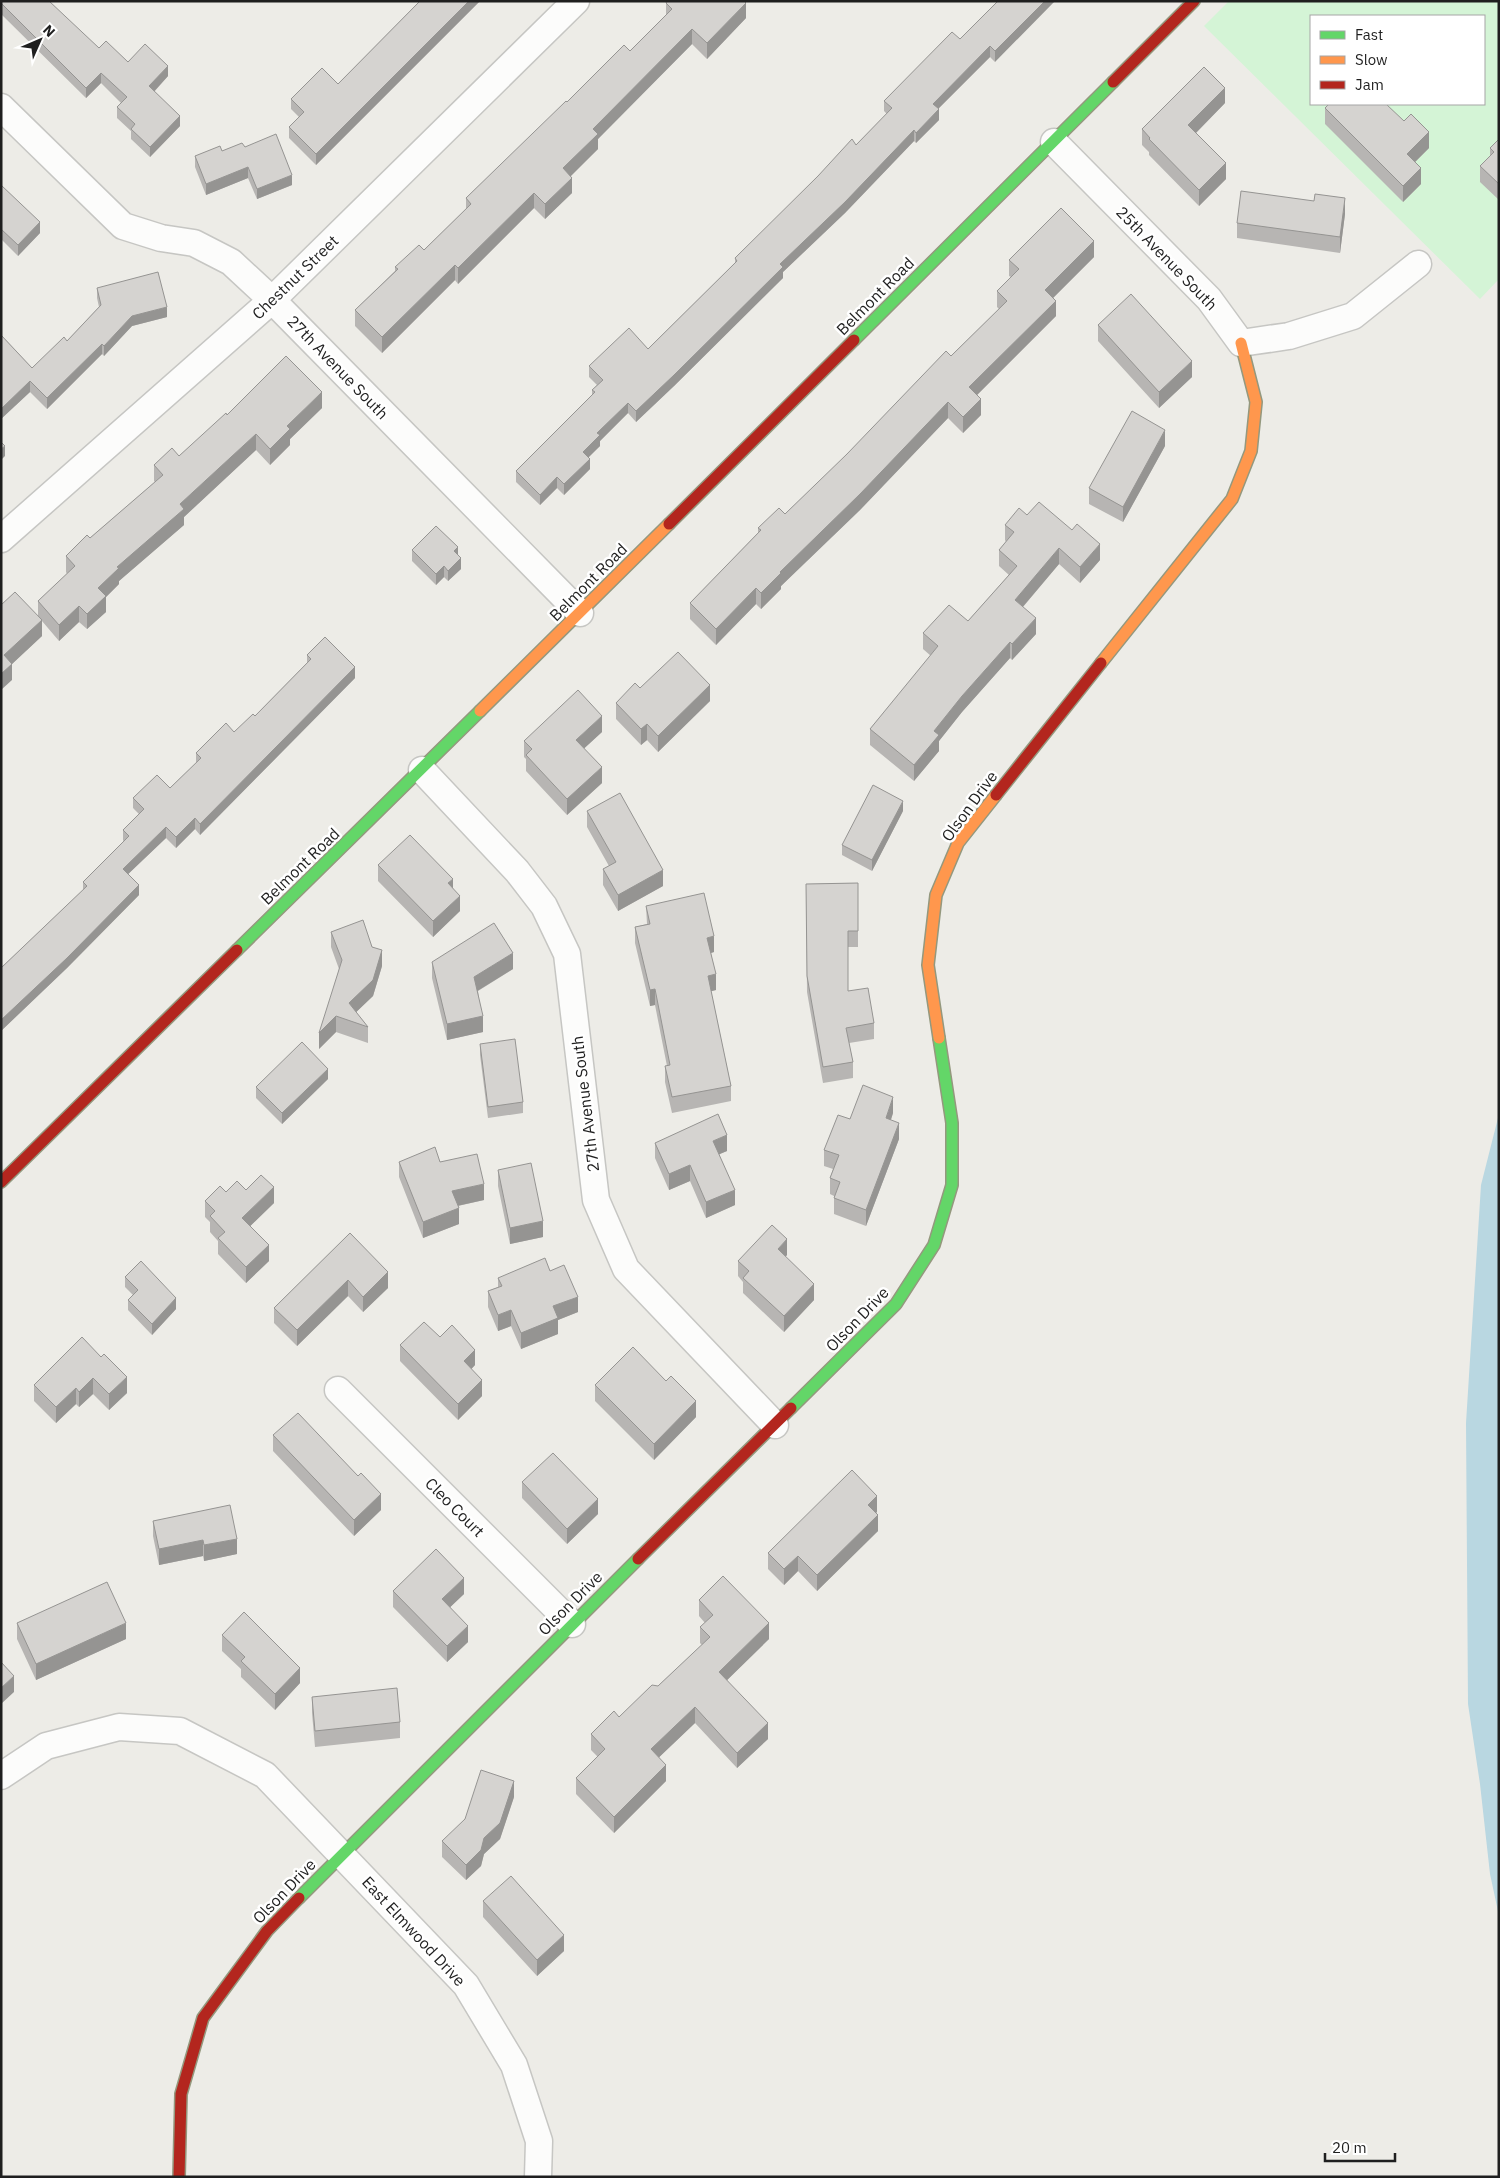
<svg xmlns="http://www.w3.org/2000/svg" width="1500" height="2178" viewBox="0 0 1500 2178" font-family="'IBM Plex Sans',sans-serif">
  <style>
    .park { fill: #d4f4d6; fill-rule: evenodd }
    .water { fill: #b9d7e1 }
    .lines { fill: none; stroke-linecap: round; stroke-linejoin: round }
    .street-casing { stroke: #c6c6c3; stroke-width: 29 }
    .fast-casing { stroke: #94987e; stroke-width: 14 }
    .slow-casing { stroke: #94987e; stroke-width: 14 }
    .jam-casing { stroke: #94987e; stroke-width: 14 }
    .street { stroke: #fcfcfb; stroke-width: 26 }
    .fast { stroke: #63d668; stroke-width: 11 }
    .slow { stroke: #ff974d; stroke-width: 11 }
    .jam { stroke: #b3261e; stroke-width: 11 }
    .wall { fill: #b7b5b3 }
    .shaded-wall { fill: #959492 }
    .building { fill: #d5d3d0; stroke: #959492 }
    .labels { text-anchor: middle; stroke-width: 5; stroke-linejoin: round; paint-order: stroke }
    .street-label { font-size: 16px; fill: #1f1f1f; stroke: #fff }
  </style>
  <rect width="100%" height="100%" fill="#edece7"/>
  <!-- park -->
  <path class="park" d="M1229,1h270v278l-19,20 -276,-273zM1311,16h173v88h-173z"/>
  <!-- water -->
  <path class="water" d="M1499,1114v802l-9,-42 -10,-90 -12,-80 -2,-281 15,-238z"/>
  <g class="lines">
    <defs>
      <path id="street" d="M1,107l122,119 38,12 33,5 37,19 41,38 308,313
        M1054,142l155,157 32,44 48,-7 64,-20 65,-52
        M1,539l271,-239 304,-299
        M422,770l95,101 27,35 23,48 29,246 30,69 149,156
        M338,1390l234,234
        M1,1776l45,-30 73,-19 61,4 85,44 201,210 48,80 25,76 -1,36"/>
      <path id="fast" d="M854,340l259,-258
        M237,950l243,-239
        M791,1408l105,-104 38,-59 18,-60v-62l-13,-85
        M299,1898l339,-339"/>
      <path id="slow" d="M1101,663l131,-164 19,-48 5,-49 -15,-59
        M480,711l189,-187
        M939,1038l-11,-73 8,-70 22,-52 38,-48"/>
      <path id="jam" d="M1113,82l81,-81
        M669,524l185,-184
        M996,795l105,-132
        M1,1182l236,-232
        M638,1559l153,-151
        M179,2177l2,-83 22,-76 64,-87 32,-33"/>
    </defs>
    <!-- street casing -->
    <use href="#street" class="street-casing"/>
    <!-- fast casing -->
    <use href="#fast" class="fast-casing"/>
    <!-- slow casing -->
    <use href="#slow" class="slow-casing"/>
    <!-- jam casing -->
    <use href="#jam" class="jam-casing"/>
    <!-- street -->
    <use href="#street" class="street"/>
    <!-- fast -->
    <use href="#fast" class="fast"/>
    <!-- slow -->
    <use href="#slow" class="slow"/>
    <!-- jam -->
    <use href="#jam" class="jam"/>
  </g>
  <!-- wall -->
  <path class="wall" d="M1,1l127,61 40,14 -14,16 26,34 -30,31 -19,-18v-8l-14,-13v-11l4,-4 -20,-20 -15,15 -85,-84z
    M420,1h60l-164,164 -27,-27v-11l10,-10 -8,-8v-10l47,-15z
    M998,1l-3,61 -5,-5 -52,52 1,11 -23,23 -2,-2 -69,72 -62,59v6l-109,108 -38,36 -8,-9 -28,28v5l-12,11 2,12 -26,26 -7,-7 -17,17 -24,-23v-11l76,-76v-5l5,-5 -8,-8v-11l59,-17 87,-86v-5l121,-113 31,-31 -3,-3v-10l76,-62z
    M666,3l80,15 -39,41 -15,-15 -94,95v10l-28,27 2,17 -27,26 -11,-11 -76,76 -3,-4 -73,73 -27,-27v-16l40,-39v-4l29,-17 42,-41v-11l101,-96 63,-51 36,-36z
    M1225,103l-29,30 30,46 -27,27 -50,-51v-3l-7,-7v-16z
    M1325,108l104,40 -14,14 6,22 -18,18 -78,-78z
    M1499,139v61l-19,-18v-16l10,-10v-8z
    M245,147l47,38 -35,14 -9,-21 -42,17 -11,-28v-11z
    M1,185l39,48 -22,23 -17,-17z
    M1345,214l-5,39 -103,-15v-15z
    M1094,257l-41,41 3,18 -79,79 4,20 -18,18 -15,-15 -88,92 -79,76v3l-20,20 -5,-5 -40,41 -26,-26v-16l68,-70v-5l27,-14 166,-158 48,-47 -2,-2v-16l14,-14 -2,-1v-16z
    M97,288l70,29 -35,9 -28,30 -2,-2 -55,55 -17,-17 -29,27v-84l31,33 35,-27 32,-34 -2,-9z
    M1098,325l94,52 -33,31 -61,-67z
    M322,408l-32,31v6l-20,20 -14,-15 -72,67v8l-65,56v3l-13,13v15l-19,17 -8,-7 -20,19 -17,-20v15l-30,28v16l-11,-75 37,11v-15l29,-27 -1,-2v-16l24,-18 65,-56 -1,-1v-16l25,-9 48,-41z
    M1165,446l-42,76 -34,-18v-16z
    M1027,515l73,45 -20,23 -21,-19 -36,43 13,27 -24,26 -2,-2 -48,54 -23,29v10l-25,30 -44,-36v-16l61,-73 -8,-7v-16l45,-12 41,-46 -10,-9v-16l7,-8 -1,-2v-15z
    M412,550l46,4 3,15 -13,12 -4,-4 -8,8 -24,-24z
    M307,655l48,23 -155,157 -5,-6 -19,19 -10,-10 -38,36 11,21 -72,73 -66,63v-63l82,-78v-8l41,-40 -1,-2v-10l16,-16 -6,-6v-10l37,-10 26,-25v-10l38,-21 21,-16 52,-53z
    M640,688l70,13 -52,51 -11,-12 -6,5 -25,-26v-16z
    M602,732l-18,16 18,35 -35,32 -41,-44v-12l-2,-2v-16z
    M587,811l76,75 -45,25 -15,-26v-16l6,-3 -22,-39z
    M903,811l-31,60 -30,-16v-10z
    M378,865l75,23 7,23 -27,26 -55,-56z
    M858,883v64h-10v44l26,32v16l-25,4 4,19v16l-30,5 -16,-91 -1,-108z
    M646,906l68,46 -3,1 5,37 -5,1 20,95v15l-59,12 -7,-31v-16h2l-12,-61 -5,1 -15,-63v-16l12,-3z
    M331,932l41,15 10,19 -9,30 -17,16 12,15v16l-32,-11 -17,17 20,-80 -8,-22z
    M432,962l81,7 -35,22 5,41 -36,8 -15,-62z
    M480,1044l43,58v11l-35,5 -8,-63z
    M328,1079l-46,45 -26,-26v-11z
    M893,1113l-2,7 8,19 -33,87 -32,-12v-18l-4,-2v-16l3,-9 -9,-3v-16l26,-31z
    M655,1143l72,8 -8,3 16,51 -29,13 -16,-37 -21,9 -14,-32z
    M399,1162h41l44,38 -26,6 1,18 -36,14 -24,-61z
    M498,1170l45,67 -33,7 -12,-58z
    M246,1190l28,13 -24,23 19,35 -23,22 -28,-29v-13l-8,-9v-10l-5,-5v-16l21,-9z
    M350,1233l38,55 -25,24 -15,-16 -51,50 -23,-23v-15z
    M787,1255l-2,2 29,43 -30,32 -41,-39v-11l-5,-6v-15z
    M550,1271l28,41 -20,8v14l-37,15 -10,-23 -13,5 -10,-24v-16l10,-4v-9z
    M125,1277l51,32 -24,26 -24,-25v-10l5,-5 -8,-8z
    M82,1337l45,56 -18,17 -16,-16 -14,13 -3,-3 -20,19 -22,-22v-16z
    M440,1337l35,28 -4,4 11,27 -24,24 -58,-59v-16z
    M666,1381l30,36 -42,43 -59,-59v-16z
    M273,1435l85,41 23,34 -27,26 -81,-85z
    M522,1482l76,32 -31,30 -45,-46z
    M877,1512l-1,1 2,18 -61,60 -19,-20 -14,14 -16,-16v-16z
    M153,1521l84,33 -33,7 -1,-5 -44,9 -6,-29z
    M393,1591l71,3 -14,13 18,35 -21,20 -54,-55z
    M699,1600l70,39 -42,41 41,59 -31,29 -42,-45 -36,34 7,24 -52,52 -38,-39v-16l22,-21 -7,-7v-16l28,-17 39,-31 44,-41 -2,-2v-16l5,-4 -6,-7z
    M17,1623l109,16 -90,41 -19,-41z
    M222,1635l78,48 -25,27 -34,-33v-8l-19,-18z
    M312,1697l88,25v16l-85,9 -3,-34z
    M514,1797l-14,42 -16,15 -3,12 -15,14 -24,-23v-16z
    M483,1901l81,50 -27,25 -54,-59z"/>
  <!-- shaded-wall -->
  <path class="shaded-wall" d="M469,1h11l-164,164v-11z
    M1045,1h10l-60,61v-11z
    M746,3v15l-39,41v-16z
    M692,29v15l-94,95v10l-35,35v-16l30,-39z
    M990,46v11l-57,57v-10z
    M168,66v10l-19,21v-11z
    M101,73v10l-15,15v-10z
    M1225,88v15l-37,38v-16z
    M939,109v11l-23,23v-10z
    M180,116v10l-30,31v-10z
    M914,130v11l-69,72 -62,59v6l-109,108 -38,36v-11l144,-147z
    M1429,132v16l-22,22v-16z
    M1226,163v16l-27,27v-16z
    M248,167v11l-42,17v-11z
    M1421,168v16l-18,18v-16z
    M292,175v10l-35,14v-10z
    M572,178v15l-27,26v-15z
    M534,193v15l-76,76v-16z
    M1345,198v16l-5,39v-16z
    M40,222v11l-22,23v-11z
    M1094,241v16l-49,49v-16z
    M455,265v15l-73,73v-16z
    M1056,301v15l-87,87v-16z
    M167,307v10l-35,9 -28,30v-10l28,-30z
    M102,344v10l-55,55v-11z
    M1192,361v16l-33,31v-16z
    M30,381v11l-29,27v-10z
    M322,392v16l-32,31v6l-20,20v-16l17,-23z
    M981,399v16l-18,18v-16z
    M948,402v16l-88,92 -79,76v3l-20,20v-16l19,-21z
    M628,403v10l-28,28v5l-17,17v-11l14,-19z
    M1165,430v16l-42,76v-15z
    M256,434v16l-72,67v8l-65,56v3l-13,13v15l-19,17v-15l11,-26 19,-21 63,-63z
    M5,446v10l-4,4v-11z
    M590,459v10l-26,26v-11z
    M557,477v11l-17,17v-10z
    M1100,544v16l-20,23v-16z
    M458,547v11l-4,-7z
    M1059,548v16l-44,52v-16z
    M461,558v11l-13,12v-10z
    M444,566v11l-8,8v-11z
    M756,588v16l-40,41v-16z
    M79,606v16l-20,19v-16z
    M1036,618v16l-24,26v-16z
    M42,620v16l-30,28v16l-11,10v-16l3,-19z
    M1010,642v16l-48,54 -23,29v10l-25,30v-16l20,-34 28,-35z
    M355,667v11l-155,157v-11z
    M710,685v16l-52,51v-16z
    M602,716v16l-26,24v-16z
    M647,724v16l-6,5v-16z
    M602,767v16l-35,32v-16z
    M903,801v10l-31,60v-11z
    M195,818v11l-19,19v-11z
    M166,827v11l-43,41v-10z
    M663,870v16l-45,25v-16z
    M453,879v16l-5,-12z
    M139,885v10l-72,73 -66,63v-11z
    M460,896v15l-27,26v-16z
    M714,936v16l-7,2v-16z
    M382,950v16l-9,30 -24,23v-16z
    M513,953v16l-39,24v-16z
    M716,974v16l-8,2v-16z
    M655,989v16l-5,1v-16z
    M336,1016v16l-17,17v-16z
    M483,1016v16l-36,8v-16z
    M328,1069v10l-46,45v-11z
    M893,1097v16l-7,21v-16z
    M899,1123v16l-33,87v-16z
    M727,1135v16l-14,6v-16z
    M690,1165v16l-21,9v-16z
    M484,1184v16l-32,7v-16z
    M274,1187v16l-32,31v-16z
    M735,1190v15l-29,13v-16z
    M459,1208v16l-36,14v-16z
    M543,1221v16l-33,7v-16z
    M787,1239v16l-9,10v-16z
    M269,1245v16l-23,22v-16z
    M388,1272v16l-25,24v-15z
    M348,1280v16l-51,50v-16z
    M814,1284v16l-30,32v-16z
    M578,1297v15l-20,8v14l-37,15v-16l32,-27z
    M176,1298v11l-24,26v-11z
    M511,1310v16l-13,5v-16z
    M475,1350v15l-11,12v-16z
    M127,1377v16l-18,17v-16z
    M93,1378v16l-14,13v-15z
    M482,1380v16l-24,24v-16z
    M76,1388v16l-20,19v-16z
    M696,1401v16l-42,43v-16z
    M381,1494v16l-27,26v-16z
    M877,1496v16l-9,9v-16z
    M598,1499v15l-31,30v-15z
    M878,1515v16l-61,60v-16z
    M237,1539v15l-33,7v-16z
    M203,1540v16l-44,9v-16z
    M798,1556v15l-14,14v-16z
    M464,1578v16l-22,21v-16z
    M126,1623v16l-90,41v-16z
    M769,1623v16l-50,49v-16z
    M468,1626v16l-21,20v-16z
    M300,1668v15l-25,27v-16z
    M14,1676v16l-13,12v-16z
    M695,1707v16l-44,42v-16z
    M768,1723v16l-31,29v-15z
    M666,1765v16l-52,52v-16z
    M514,1781v16l-14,42 -16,15 -3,12 -15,14v-15z
    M564,1935v16l-27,25v-16z"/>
  <!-- building -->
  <path class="building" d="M1,1h48l50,47 7,-7 22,21 17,-18 23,22 -19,20 31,30 -30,31 -19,-18 4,-5 -18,-17 10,-10 -26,-24 -15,15 -85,-85z
    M420,1h49l-153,153 -27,-27 15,-15 -13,-13 31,-31 16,16z
    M667,1h77l2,2 -39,40 -15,-14 -99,100 5,5 -35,34 9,10 -27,26 -11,-11 -76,75 -3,-3 -73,72 -27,-27 43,-41 -3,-2 24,-22 5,5 47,-46 -5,-6 100,-97 1,1 57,-57 6,6 42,-42 -6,-6z
    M998,1h47l-50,50 -5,-5 -57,58 6,5 -23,24 -2,-3 -69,72 -65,62 3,3 -109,108 -38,36 -8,-8 -31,30 3,2 -17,17 7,7 -26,25 -7,-7 -17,18 -24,-24 79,-79 -3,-2 11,-10 -14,-14 40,-38 19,21 89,-88 -2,-3 83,-82 34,-37 4,6 36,-37 -8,-7 68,-69 8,7z
    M1204,67l21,21 -37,37 38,38 -27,27 -50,-51 1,-1 -8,-9z
    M1329,104h57l18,17 7,-7 18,18 -22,22 14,14 -18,18 -78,-78z
    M276,134l16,41 -35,14 -9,-22 -42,17 -11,-28 25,-10 2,5 20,-8 3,4z
    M1499,139v45l-19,-18 14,-14 -4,-4z
    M1,185l39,37 -22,23 -17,-16z
    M1241,191l73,10 1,-7 30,4 -5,39 -103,-14z
    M1061,208l33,33 -49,49 11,11 -87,86 12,12 -18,18 -15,-15 -88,92 -80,78 1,1 -20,20 -5,-5 -40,41 -26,-26 71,-73 -3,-2 21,-20 6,6 62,-60 99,-103 5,5 56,-55 -10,-10 22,-22 -10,-9z
    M158,272l9,35 -35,9 -28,30 -2,-2 -55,54 -17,-17 -29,28v-74l31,33 32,-31 3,4 34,-36 -4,-17z
    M1131,294l61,67 -33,31 -61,-67z
    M286,356l36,36 -35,34 3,3 -20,20 -14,-15 -76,70 4,5 -67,58 2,1 -21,20 8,8 -19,18 -8,-8 -20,19 -21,-24 37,-35 -9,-10 21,-21 3,3 73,-63 -9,-10 18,-17 7,8 47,-43 1,2z
    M1132,411l33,19 -42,77 -34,-19z
    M1,442l4,4 -4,3z
    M1039,502l33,28 5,-6 23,20 -20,23 -21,-19 -44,52 21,18 -24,26 -2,-2 -48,54 -28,35 5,4 -25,30 -44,-36 68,-83 -15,-13 26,-28 19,16 49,-55 -18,-16 15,-18 -9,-7 14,-17 8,7z
    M436,526l22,21 -4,4 7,7 -13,13 -4,-5 -8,8 -24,-24z
    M15,592l27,28 -38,35 8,9 -11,10v-69z
    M325,637l30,30 -155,157 -5,-6 -19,19 -10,-10 -43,42 16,16 -72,73 -66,62v-52l86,-82 -4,-4 46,-46 -6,-6 21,-21 -11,-11 24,-23 13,13 31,-30 -5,-5 30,-30 8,9 19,-18 2,2 56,-57 -4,-4z
    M678,652l32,33 -52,51 -11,-12 -6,5 -25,-26 19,-20 5,5z
    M578,690l24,26 -26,24 26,27 -35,32 -41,-44 6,-6 -8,-8z
    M873,785l30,16 -31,59 -30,-15z
    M620,793l43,77 -45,25 -15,-26 13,-7 -29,-51z
    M410,835l43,44 -5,4 12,13 -27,25 -55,-56z
    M858,883v48h-10v60l20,-3 6,35 -28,5 7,34 -30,5 -16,-91 -1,-92z
    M704,893l10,43 -7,2 9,36 -8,2 23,110 -59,11 -7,-31 5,-1 -15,-76 -5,1 -15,-63 15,-3 -4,-18z
    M363,920l9,27 10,3 -9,30 -24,23 19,24 -32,-11 -17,17 23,-73 -11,-28z
    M494,923l19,30 -39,24 9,39 -36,8 -15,-62z
    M515,1039l8,63 -35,5 -8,-63z
    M302,1042l26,27 -46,44 -26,-26z
    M863,1085l30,12 -7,21 13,5 -33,87 -32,-12 6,-16 -10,-4 9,-23 -15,-5 14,-35 12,4z
    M718,1114l9,21 -14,6 22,49 -29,12 -16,-37 -21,9 -14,-31z
    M435,1147l5,15 37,-8 7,30 -32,7 7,17 -36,14 -24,-60z
    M531,1163l12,58 -33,7 -12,-58z
    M261,1175l13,12 -32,31 27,27 -23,22 -28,-29 7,-6 -15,-16 5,-5 -10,-10 15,-15 6,6 11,-11 9,9z
    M772,1225l15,14 -9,10 36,35 -30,32 -41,-38 6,-7 -11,-10z
    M350,1233l38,39 -25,25 -15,-17 -51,50 -23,-22z
    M545,1258l5,13 14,-6 14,32 -25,9 5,12 -37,15 -10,-23 -13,5 -10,-24 14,-5 -4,-8z
    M141,1261l35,37 -24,26 -24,-24 10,-10 -13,-13z
    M424,1322l16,15 12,-12 23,25 -11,11 18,19 -24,24 -58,-59z
    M82,1337l19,20 3,-3 23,23 -18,17 -16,-16 -14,14 -3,-4 -20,19 -22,-22z
    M633,1347l33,34 5,-5 25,25 -42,43 -59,-59z
    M298,1413l60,63 3,-3 20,21 -27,26 -81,-85z
    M553,1453l45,46 -31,30 -45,-47z
    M852,1470l25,26 -9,9 10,10 -61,60 -19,-19 -14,13 -16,-16z
    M230,1505l7,34 -33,6 -1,-5 -44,9 -6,-28z
    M436,1549l28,29 -22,21 26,27 -21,20 -54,-55z
    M723,1576l46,47 -50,49 49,51 -31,30 -42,-46 -44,42 15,16 -52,52 -38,-39 29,-29 -14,-15 23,-23 5,6 33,-32 6,1 52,-49 -10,-10 13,-12 -14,-15z
    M107,1582l19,41 -90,41 -19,-41z
    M244,1612l56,56 -25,26 -34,-33 4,-4 -23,-22z
    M1,1662l13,14 -13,12z
    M397,1688l3,34 -85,9 -3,-34z
    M481,1770l33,11 -14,42 -16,15 -3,12 -15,15 -24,-24 23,-22z
    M511,1876l53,59 -27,25 -54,-59z"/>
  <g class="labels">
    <!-- street labels -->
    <g class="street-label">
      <text transform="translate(1167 258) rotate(46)" y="6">25th Avenue South</text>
      <text transform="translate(295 277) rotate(-44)" y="6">Chestnut Street</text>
      <text transform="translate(875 296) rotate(-45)" y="6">Belmont Road</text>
      <text transform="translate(338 367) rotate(46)" y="6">27th Avenue South</text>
      <text transform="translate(588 582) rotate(-45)" y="6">Belmont Road</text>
      <text transform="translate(969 806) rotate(-54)" y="6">Olson Drive</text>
      <text transform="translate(300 866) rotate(-44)" y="6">Belmont Road</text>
      <text transform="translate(585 1104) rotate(-97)" y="6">27th Avenue South</text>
      <text transform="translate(857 1319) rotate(-46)" y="6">Olson Drive</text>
      <text transform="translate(455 1507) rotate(45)" y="6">Cleo Court</text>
      <text transform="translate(570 1603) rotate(-45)" y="6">Olson Drive</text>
      <text transform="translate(284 1891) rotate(-46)" y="6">Olson Drive</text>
      <text transform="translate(414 1931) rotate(47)" y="6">East Elmwood Drive</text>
    </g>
  </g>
  <!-- border -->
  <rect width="1500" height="2178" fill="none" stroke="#1f1f1f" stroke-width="5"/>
  <!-- legend -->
  <rect x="1310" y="15" width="175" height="90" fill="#ffffff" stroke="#a5a5a5"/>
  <rect x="1320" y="31" width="25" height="8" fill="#63d668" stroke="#a5a5a5"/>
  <text x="1355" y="40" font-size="15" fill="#1f1f1f">Fast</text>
  <rect x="1320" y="56" width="25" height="8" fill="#ff974d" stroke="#a5a5a5"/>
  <text x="1355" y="65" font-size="15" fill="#1f1f1f">Slow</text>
  <rect x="1320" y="81" width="25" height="8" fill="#b3261e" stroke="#a5a5a5"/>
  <text x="1355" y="90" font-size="15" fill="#1f1f1f">Jam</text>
  <!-- north arrow -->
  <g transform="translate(40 40) rotate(45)" stroke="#ffffff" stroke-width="4" paint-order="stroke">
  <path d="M0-4L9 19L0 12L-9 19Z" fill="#1f1f1f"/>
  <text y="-8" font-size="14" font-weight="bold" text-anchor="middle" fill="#1f1f1f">N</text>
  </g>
  <!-- scale -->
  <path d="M1325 2153v8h70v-8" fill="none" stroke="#1f1f1f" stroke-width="2.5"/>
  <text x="1332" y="2153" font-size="15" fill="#1f1f1f" stroke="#ffffff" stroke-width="4" paint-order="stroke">20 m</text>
</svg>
